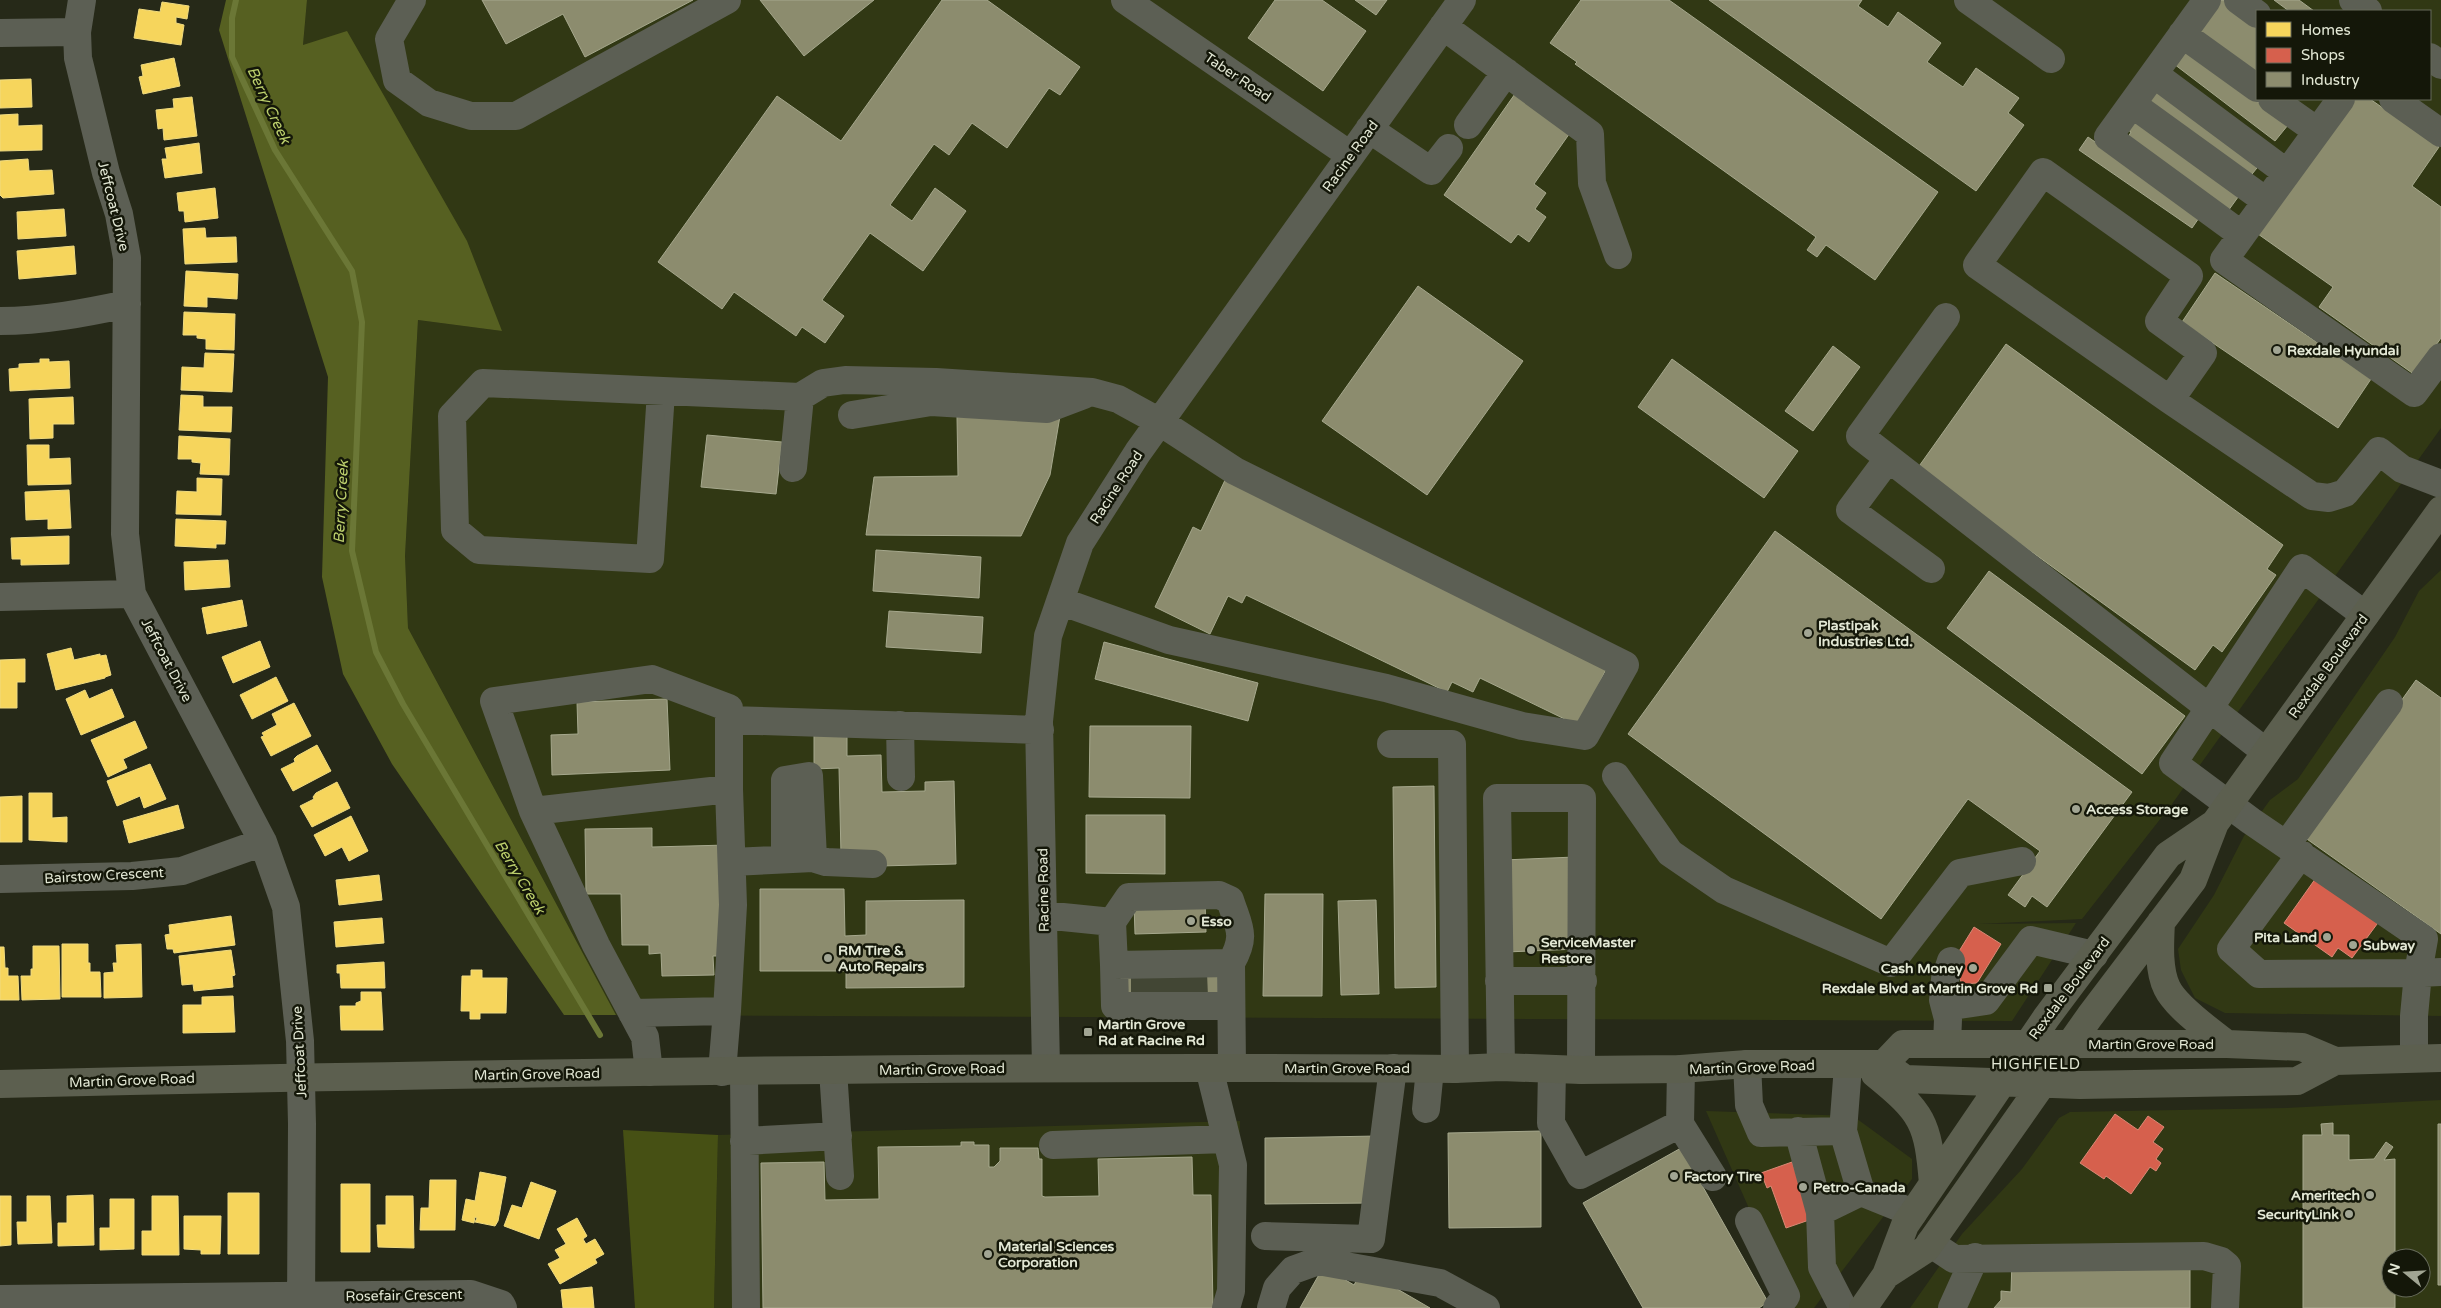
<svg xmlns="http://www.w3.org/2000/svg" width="2441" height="1308" viewBox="0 0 2441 1308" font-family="'Varela Round',sans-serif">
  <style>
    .built { fill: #313814; fill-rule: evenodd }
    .green { fill: #465014 }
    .forest { fill: #566021 }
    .homes { fill: #f6d55c; stroke: #f0db80 }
    .shops { fill: #d6604d; stroke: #da8976 }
    .industry { fill: #8c8c6e; stroke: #a6a88d }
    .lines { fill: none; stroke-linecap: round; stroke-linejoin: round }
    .stream { stroke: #6b7736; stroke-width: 6 }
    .minor-tunnel { stroke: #424634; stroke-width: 28; stroke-dasharray: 28 14; stroke-linecap: butt }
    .minor { stroke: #5c5f54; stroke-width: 28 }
    .major { stroke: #5c5f4f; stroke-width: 28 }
    .poi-dot { fill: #a1a593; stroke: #141709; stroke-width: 2 }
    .labels { text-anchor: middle; stroke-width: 5; stroke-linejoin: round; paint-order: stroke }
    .street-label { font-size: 14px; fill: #e3e8d5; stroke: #141709 }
    .poi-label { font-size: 14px; font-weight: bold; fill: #e3e8d5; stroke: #141709; text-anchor: start }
    .water-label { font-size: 15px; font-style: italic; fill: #bccf6c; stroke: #141709 }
    .neighbourhood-label { font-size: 15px; letter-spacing: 1px; fill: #e3e8d5; stroke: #141709 }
  </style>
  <rect width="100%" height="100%" fill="#262918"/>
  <!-- built -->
  <path class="built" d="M307,0h2134v428l-269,376 -90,115 -104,5 98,-1 -64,98 -1396,-6 -208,-387 -3,-72 13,-236 84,11 -199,-286zM2257,11h173v88h-173z
    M2441,570v446l-216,-3 -30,-15 -14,-28 -3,-21 36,-54 30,-59 26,-36 28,-21 97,-142 24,-46z
    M2441,1100v208h-531l52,-74 60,-65 37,-51 11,-6 216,-4zM2391,1258h30v30h-30z
    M1706,1111l147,5 59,43v20l-98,129h-21z
    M1240,1121l-6,187h-520l4,-173z"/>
  <!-- green -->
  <path class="green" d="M623,1130l95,5 -4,173h-79z"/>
  <!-- forest -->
  <path class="forest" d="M226,0h81l-4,45 44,-14 120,210 35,90 -84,-11 -13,236 3,72 208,387h-52l-172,-251 -49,-90 -21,-97 6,-200 -109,-347z"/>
  <!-- homes -->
  <path class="homes" d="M162,2l27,4 -2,13 -11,-2v6l8,2 -3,20 -47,-7 5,-29 21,3z
    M174,58l6,28 -37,8 -4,-17 4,-1 -2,-11z
    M31,79l1,28 -32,1v-28z
    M192,97l5,39 -33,4 -1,-12 -5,1 -2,-19 18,-2 -1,-9z
    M18,114v12l24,-1v25l-42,1v-36z
    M199,143l3,30 -37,5 -3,-19h5l-2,-11z
    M28,159l1,12 23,-1 2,24 -51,4 -3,-3v-34z
    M215,188l3,30 -33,4 -1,-11h-5l-2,-18z
    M64,209l2,27 -48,3 -1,-27z
    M205,228l1,10 30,-1 1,25 -52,2 -2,-35z
    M74,246l2,28 -57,5 -2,-28z
    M186,271l52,3 -1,25 -30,-2v10l-23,-1z
    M184,312l51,2 -1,36 -28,-1v-10l-9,-1v-3h-14z
    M205,353l29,1 -2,38 -51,-2 1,-23 22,1z
    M40,359h9v3l20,-1 1,27 -60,3 -1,-22 10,-1v-4l21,-1z
    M181,395l22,1v11h29l-1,25 -52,-2z
    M73,397l1,27h-21v14l-23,1 -1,-40z
    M179,436l51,3 -1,36 -29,-1 1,-11 -9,-1v-3h-14z
    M27,445h22v14l21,-1 1,26 -43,1z
    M197,478l25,1 -1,36 -45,-1 1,-23 20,1z
    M69,490l2,38 -23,1v-10l-22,1 -1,-28z
    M176,519l50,2 -1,23h-9v4l-41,-2z
    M69,536v28l-48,1v-6h-9l-1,-21z
    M228,560l2,27 -45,3 -1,-28z
    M242,600l5,26 -40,8 -5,-26z
    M260,641l10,26 -37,16 -11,-26z
    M71,648l3,12 26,-6v2l6,-1 5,20 -6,2v1l-49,12 -9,-36z
    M25,659v23h-8v26h-17v-48z
    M276,677l12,24 -36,18 -12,-24z
    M112,689l12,28 -43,18 -15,-36 19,-9 4,9z
    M294,703l17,33 -40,20 -10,-19 3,-1 -2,-3 15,-8 -5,-11z
    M135,721l12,27 -24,11 4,9 -19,9 -17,-37z
    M317,745l14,26 -38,20 -12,-22 14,-7 -1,-3 3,-3z
    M150,764l16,35 -22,9 -4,-12 -23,10 -10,-25z
    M337,782l13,26 -38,19 -12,-21 14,-7 -1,-2 3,-4z
    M29,793h23v25l15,-1v25l-38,-2z
    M22,796v46h-22v-45z
    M178,805l6,23 -55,15 -6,-22z
    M351,816l17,35 -19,10 -7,-14 -17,9 -11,-21z
    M379,875l3,25 -43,5 -3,-25z
    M231,916l4,29 -61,8 -1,-4h-6l-2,-14 5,-1 -1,-9z
    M382,918l2,25 -48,4 -2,-25z
    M62,944h26v19h2v9h10l1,25h-39z
    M141,944l1,53 -38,1v-25l10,-1 -1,-9h4l-1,-18z
    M33,946h26l1,53 -38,1 -1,-24h10v-7h2z
    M0,947h4l1,21h3v8h10l1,24h-19z
    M231,950l4,25 -3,1 1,11 -39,4 -1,-7 -11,1 -3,-29z
    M384,962l1,26h-44l-1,-15h-3v-8z
    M471,970h11v8h25l-1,35h-26v6h-10v-8h-9l1,-35h9z
    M361,992h20l2,38h-42l-1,-24h16v-3l5,-2z
    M233,996l2,36 -52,1v-28h19v-8z
    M480,1172l26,5 -8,44 -3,5 -20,-4 2,-4 -2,-1 -1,6 -12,-3 4,-21 9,2z
    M430,1180h26l-1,50h-35l1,-22h8z
    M531,1182l25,9 -17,48 -35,-13 8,-21 10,3z
    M341,1184h29v68h-29z
    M228,1193h31v61h-31z
    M93,1195l1,50 -36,1v-23h9v-27z
    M0,1196h11v49l-11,1z
    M27,1196h23l2,47 -34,1 -1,-22h10z
    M152,1196h26l1,59h-37v-24h10z
    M386,1196h27l1,52 -36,-1 -1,-22h9z
    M110,1199h24v50l-34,1v-22h10z
    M184,1216h37l-1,38h-19v-4l-17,-1z
    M577,1218l10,18 -4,3 3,5 9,-5 9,15 -9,5 2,4 -37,21 -12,-20 12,-6 -5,-8 11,-6 -9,-15z
    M592,1287l2,21h-31l-2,-18z"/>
  <!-- shops -->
  <path class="shops" d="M2318,875l62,45 -28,38 -14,-10 -6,9 -48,-34z
    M1974,927l27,17 -24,39 -15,1 -9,-23z
    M2115,1114l23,16 10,-14 16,11 -11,15 10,7 -7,10 5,4 -5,8 -6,-4 -19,27 -25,-18 -2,3 -24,-16z
    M1792,1162l20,57 -26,9 -15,-42 -4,2 -6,-15z"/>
  <!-- industry -->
  <path class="industry" d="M482,0h211l-108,57 -22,-43 -57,30z
    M760,0h114l-70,56z
    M942,0h45l93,67 -20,28 -11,-7 -42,60 -35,-25 -23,32 -15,-11 -44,61 22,16 23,-33 31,23 -43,60 -53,-38 -48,67 22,16 -19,27 -23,-16 -6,9 -62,-44 -12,17 -64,-47 119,-166 64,45z
    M1275,0h47l44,31 -43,60 -75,-53z
    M1355,0h32l-11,15z
    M1581,0h88l269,192 -63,88 -49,-35 -9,12 -10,-7 9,-13 -241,-173 2,-2 -27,-19z
    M1709,0h153l-4,6 30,21 10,-15 43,31 -14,19 36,25 13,-19 43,30 -11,15 16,12 -48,66z
    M2220,0h5l32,25v51l-60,-46z
    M2274,0h25l15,11h-25z
    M2186,47l102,78 -13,16 -101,-77z
    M2159,85l102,78 -13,16 -101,-78z
    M1517,91l55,39 -38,54 12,9 -11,16 11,8 -17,25 -11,-8 -7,9 -67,-48z
    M2353,99h17l69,48 -27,39 29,21v131l-26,37 -96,-68 14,-20 -75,-53z
    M2133,117l108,76 -13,18 -101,-72 4,-7 -6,-4z
    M2088,137l113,78 -9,13 -113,-78z
    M2215,273l156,106 -33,49 -156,-106z
    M1418,286l105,75 -96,134 -105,-74z
    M2006,344l277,201 -16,24 9,6 -54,77 -9,-7 -18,25 -278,-201z
    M1833,346l27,21 -47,64 -28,-20z
    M1672,359l126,92 -34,47 -126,-91z
    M1060,416l-10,59 -29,61 -155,-1 8,-58 84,-1 -1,-59z
    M707,435l75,7 -6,52 -75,-7z
    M1226,478l383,185 -30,63 -99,-48 -7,14 -21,-10 -5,10 -201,-97 -4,8 -14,-7 -18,38 -55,-27 38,-80 8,4z
    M1775,531l357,261 -85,115 -15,-11 -7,11 -17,-12 32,-44 -72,-52 -87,120 -253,-185z
    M876,550l105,7 -2,41 -106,-7z
    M1989,571l196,145 -43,58 -195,-146z
    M889,611l94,6 -2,36 -95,-6z
    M1104,642l154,41 -10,38 -153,-42z
    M2416,680l25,18v236l-137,-97z
    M667,699l3,71 -118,5 -1,-40 27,-1 -1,-32z
    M1090,726h101l-1,72 -101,-1z
    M814,729h33v27l34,-1 1,37 43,-1v-9l29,-1 2,83 -76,2 -39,-11 -2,-87 -25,1z
    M1434,786l2,201 -41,1 -2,-201z
    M1086,815h79v59l-79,-1z
    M652,828v19l75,-2 3,111h-17l1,19 -52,1 -1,-23 -12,1v-9h-27l-1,-51h-35l-1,-65z
    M1575,857l3,92 -72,3 -3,-92z
    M760,889h84l1,47 21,-1v-34l98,-1v87l-118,1v-17h-86z
    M1265,894h58l-1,102h-59z
    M1376,900l3,94 -38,1 -3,-94z
    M1205,901l1,31 -71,2 -1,-30z
    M1218,973v24l-97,1v-24z
    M2333,1123v12h16v25l25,-1 12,-17 7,5 -9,13 11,-1v99h-4v30h4v20h-92v-173h19l-1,-11z
    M2438,1124h3v161h-3z
    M1541,1131v96l-92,1 -1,-95z
    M1378,1136l-5,67 -108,1v-66z
    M961,1142h13v3h15v22h5l6,-6v-13h38l1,11h3v37l3,1 54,-1 -1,-37 94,-2 1,38h18l2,113h-450l-2,-145 63,-1 1,38 54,-1 -1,-52 83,-1z
    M1681,1148l87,154 -9,6h-116l-60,-105z
    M2012,1261h178v47h-196l7,-8v-9l10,1z
    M1327,1269l27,16 7,-13 26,11 43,25h-130l21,-37z"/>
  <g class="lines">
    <!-- stream -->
    <path class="stream" d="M236,0l-4,18v39l43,93 77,121 10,51 -10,229 24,101 27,52 197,331"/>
    <!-- minor-tunnel -->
    <path class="minor-tunnel" d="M1193,973l1,24
      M1145,974v23
      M1169,974l1,23"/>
    <!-- minor -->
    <path class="minor" d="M82,0l-5,32 1,26 28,115 13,41 8,44 -2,276 7,60 131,248 23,65 14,134 2,83 -1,184
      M412,0l-23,39 8,41 32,23 42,13h45l211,-116
      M1125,0l225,155
      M1968,0l83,59
      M2207,0l-99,137 134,98 99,-136
      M2238,0l19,14
      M2353,0l15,11
      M1443,26l147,108 2,49 26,72
      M0,33l77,-1
      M2182,34l75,54
      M2430,57l11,8
      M2154,74l133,99
      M2272,99l45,32
      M2393,99l48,34
      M2132,104l134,97
      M1468,125l38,-53
      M1369,129l62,42 18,-23
      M2242,235l-18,25 190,133 27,-36
      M1946,317l-86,119 406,316
      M0,321c43,0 85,-8 127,-17
      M661,392l-11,167 -171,-9 -24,-20 -3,-114 31,-33 317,14 23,-14 22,-3 91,2 156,10 26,7 42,23 75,49 390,194 -40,71 -63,-10 -136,-38 -217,-48 -109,-39
      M2170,400l33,-47 -44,-32 30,-45 -146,-104 -66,93 193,135 142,96 17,2 16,-5 34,-42 23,18 39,15
      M852,415l79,-13 116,7 37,-14
      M1888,459l-38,51 81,59
      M793,468l7,-71
      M0,597l132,-3
      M2365,615l-63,-47 -129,195 78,58 173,118 -6,34 23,-1
      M729,720l311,10
      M900,725l1,52
      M1391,744h61l3,325
      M1616,776l54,77 54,37 167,73 69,-90 62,-12
      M533,811l-39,-110 158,-22 77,29v81
      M2287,844l102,-141
      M2301,854l-70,95 28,25 159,-1 -4,43v42
      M785,859v-79l24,-4 4,82
      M732,862l81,-4 13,4 47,2
      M0,879l132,-3 50,-5 81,-29
      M1043,915l69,7 2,43 117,-2 1,105
      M1112,922l17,-25 90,-2 11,5c9,28 17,35 1,63
      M1114,965l1,41h116
      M1499,981h84
      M1945,1007l41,-6 45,-61 63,15
      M632,1013l95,-2 -5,61
      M1947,1044l1,-25 -5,-19 2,-21 6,-18
      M1747,1064l2,41 12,28 82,-2
      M1848,1066l-5,65 18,61 52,21
      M1501,1067l-4,-269h85l-1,272
      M1046,1068l-7,-347 9,-85 32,-93 58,-91 324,-452
      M1209,1068l24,97 -2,126 -5,17
      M1552,1069l-1,54 29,52 100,-51 1,-55
      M833,1070l7,106
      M744,1071l2,237
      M649,1072l-4,-35 -49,-92 -63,-134 196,-22 4,116 -6,106
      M1426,1109l4,-40
      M1680,1124l33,53
      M1798,1131l22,81 2,55 21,41
      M744,1141l94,-5
      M1053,1145l173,-6
      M1820,1212l41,-20
      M1749,1221l37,75 -9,12
      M1265,1236l106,3 22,-171
      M1930,1243l24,16 250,-3 17,5 6,5 -2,42
      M0,1299l471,-5 30,10 2,4
      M1271,1308l6,-20 16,-18 25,-9 122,22 46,25
      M1952,1308l23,-51"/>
    <!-- major -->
    <path class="major" d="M2161,922c-1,20 -3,48 6,66 9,19 43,43 60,56
      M1884,1064l19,-20h324l75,3 33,14 106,-3
      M1875,1074c48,39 53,48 58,110
      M0,1084c485,-11 970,-19 1455,-15l46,-2 80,3 100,-1 66,-5h137l21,15 175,6 217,-4 38,-20
      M1886,1275l40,-26 164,-233 103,-136 22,-57 226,-313
      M1863,1308l23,-33 19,-50 141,-207 122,-163 47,-32"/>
  </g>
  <!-- markers -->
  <g class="poi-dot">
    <circle cx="2277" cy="350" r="5"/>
    <circle cx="1808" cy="633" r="5"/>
    <circle cx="2076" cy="809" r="5"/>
    <circle cx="1191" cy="921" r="5"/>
    <circle cx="2327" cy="937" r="5"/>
    <circle cx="2353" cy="945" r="5"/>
    <circle cx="1531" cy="950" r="5"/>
    <circle cx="828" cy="958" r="5"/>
    <circle cx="1973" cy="968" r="5"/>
    <rect x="2043" y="983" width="10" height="10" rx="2.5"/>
    <rect x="1083" y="1027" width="10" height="10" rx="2.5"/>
    <circle cx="1674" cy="1176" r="5"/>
    <circle cx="1803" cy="1187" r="5"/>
    <circle cx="2370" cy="1195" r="5"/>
    <circle cx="2349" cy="1214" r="5"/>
    <circle cx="988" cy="1254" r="5"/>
  </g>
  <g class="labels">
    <!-- street labels -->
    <g class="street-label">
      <text transform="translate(1238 77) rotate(34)" y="5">Taber Road</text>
      <text transform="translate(1350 156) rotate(-54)" y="5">Racine Road</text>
      <text transform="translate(114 206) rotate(76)" y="5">Jeffcoat Drive</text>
      <text transform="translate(1116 487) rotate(-57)" y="5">Racine Road</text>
      <text transform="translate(167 660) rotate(62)" y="5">Jeffcoat Drive</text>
      <text transform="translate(2328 666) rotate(-54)" y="5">Rexdale Boulevard</text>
      <text transform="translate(104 875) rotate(-3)" y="5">Bairstow Crescent</text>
      <text transform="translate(1043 890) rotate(-91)" y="5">Racine Road</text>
      <text transform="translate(2069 988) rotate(-53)" y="5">Rexdale Boulevard</text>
      <text x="2151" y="1049">Martin Grove Road</text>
      <text transform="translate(299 1052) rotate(-93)" y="5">Jeffcoat Drive</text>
      <text transform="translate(1752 1067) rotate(-2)" y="5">Martin Grove Road</text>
      <text x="1347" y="1073">Martin Grove Road</text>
      <text transform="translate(942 1069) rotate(-1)" y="5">Martin Grove Road</text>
      <text transform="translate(537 1074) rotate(-1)" y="5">Martin Grove Road</text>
      <text transform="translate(132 1080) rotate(-2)" y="5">Martin Grove Road</text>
      <text transform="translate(404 1295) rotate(-1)" y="5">Rosefair Crescent</text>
    </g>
    <!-- poi labels -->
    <g class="poi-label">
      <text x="2287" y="355">Rexdale Hyundai</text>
      <text x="1818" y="630">Plastipak<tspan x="1818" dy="16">Industries Ltd.</tspan></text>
      <text x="2086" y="814">Access Storage</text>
      <text x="1201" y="926">Esso</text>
      <text x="2317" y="942" text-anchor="end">Pita Land</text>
      <text x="1541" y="947">ServiceMaster<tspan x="1541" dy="16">Restore</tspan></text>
      <text x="2363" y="950">Subway</text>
      <text x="838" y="955">RM Tire &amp;<tspan x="838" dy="16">Auto Repairs</tspan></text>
      <text x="1963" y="973" text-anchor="end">Cash Money</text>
      <text x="2038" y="993" text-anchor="end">Rexdale Blvd at Martin Grove Rd</text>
      <text x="1098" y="1029">Martin Grove<tspan x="1098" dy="16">Rd at Racine Rd</tspan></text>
      <text x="1684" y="1181">Factory Tire</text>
      <text x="1813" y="1192">Petro-Canada</text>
      <text x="2360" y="1200" text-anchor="end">Ameritech</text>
      <text x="2339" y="1219" text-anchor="end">SecurityLink</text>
      <text x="998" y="1251">Material Sciences<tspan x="998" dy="16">Corporation</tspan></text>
    </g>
    <!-- water labels -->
    <g class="water-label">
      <text transform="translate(269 105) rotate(65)" y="5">Berry Creek</text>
      <text transform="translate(341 502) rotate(-87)" y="5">Berry Creek</text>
      <text transform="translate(520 877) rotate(59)" y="5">Berry Creek</text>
    </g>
    <!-- neighbourhood labels -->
    <g class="neighbourhood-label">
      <text x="2036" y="1069">HIGHFIELD</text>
    </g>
  </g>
  <!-- legend -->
  <rect x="2256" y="10" width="175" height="90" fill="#141709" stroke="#676b5b"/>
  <rect x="2266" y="22" width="25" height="15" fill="#f6d55c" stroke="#676b5b"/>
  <text x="2301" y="35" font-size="15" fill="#e3e8d5">Homes</text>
  <rect x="2266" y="48" width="25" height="15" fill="#d6604d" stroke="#676b5b"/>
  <text x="2301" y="60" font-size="15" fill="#e3e8d5">Shops</text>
  <rect x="2266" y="72" width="25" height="15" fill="#8c8c6e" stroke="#676b5b"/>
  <text x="2301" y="85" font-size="15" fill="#e3e8d5">Industry</text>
  <!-- north arrow -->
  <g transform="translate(2406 1273) rotate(288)"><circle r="24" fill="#141709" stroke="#676b5b"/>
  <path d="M0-4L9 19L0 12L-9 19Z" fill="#a1a593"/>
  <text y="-8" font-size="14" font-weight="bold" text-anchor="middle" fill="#e3e8d5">N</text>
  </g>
</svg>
